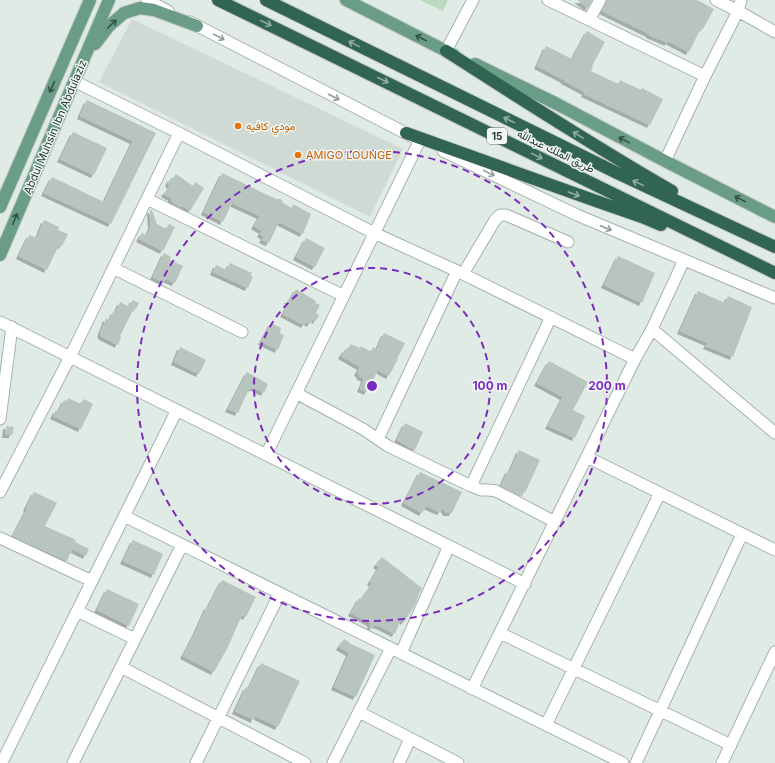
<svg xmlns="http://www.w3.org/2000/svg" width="775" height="763" viewBox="0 0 775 763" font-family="Inter,Vazirmatn,sans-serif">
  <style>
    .built { fill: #d0dad4 }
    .green { fill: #bcdabf }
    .building { fill: #b7c5be; filter: url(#shadow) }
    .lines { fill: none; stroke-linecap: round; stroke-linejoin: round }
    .minor-casing { stroke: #a4b2ab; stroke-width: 13 }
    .major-casing { stroke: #c1c8c5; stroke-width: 14 }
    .highway-casing { stroke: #c1c8c5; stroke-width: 14 }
    .minor { stroke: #fff; stroke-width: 11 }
    .major { stroke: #699d88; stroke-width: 12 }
    .highway { stroke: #316452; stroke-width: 12 }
    .oneway { stroke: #92aea3 }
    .oneway2 { stroke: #345346 }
    .oneway3 { stroke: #919c98 }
    .ring { fill: none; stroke: #7b2cbf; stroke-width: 2; stroke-dasharray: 7 5 }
    .food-dot { fill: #e8710a; stroke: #f2f7f4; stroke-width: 1.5 }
    .labels { text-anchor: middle; stroke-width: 3; stroke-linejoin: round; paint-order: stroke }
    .shield { fill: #f2f7f4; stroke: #61736b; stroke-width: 1 }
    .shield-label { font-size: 10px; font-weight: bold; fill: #233a30 }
    .food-label { font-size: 11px; fill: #c56008; stroke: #f2f7f4; text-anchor: start }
    .street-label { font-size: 11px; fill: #233a30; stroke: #f2f7f4 }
    .centre { fill: #7b2cbf; stroke: #f2f7f4; stroke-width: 2 }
    .ring-label { font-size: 12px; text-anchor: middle; font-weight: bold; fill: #7b2cbf; stroke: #f2f7f4; stroke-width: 3; stroke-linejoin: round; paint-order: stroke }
  </style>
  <defs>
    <filter id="shadow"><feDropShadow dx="-3" dy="3" stdDeviation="0" flood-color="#0004"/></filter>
  </defs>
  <rect width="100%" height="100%" fill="#e1ebe5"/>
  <!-- built -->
  <path class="built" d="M132,19l271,130 -33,68 -271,-135z"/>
  <!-- green -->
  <path class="green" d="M420,0h28l-5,11z"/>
  <!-- building -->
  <path class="building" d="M577,0h15l-4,8z
    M607,0h90l17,9 -11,20 -2,-1 -12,24 -21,-11v2l-19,-8v-1l-47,-23z
    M587,31l18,11 -13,24 1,1 -2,4 27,13 2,-4 21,10 1,-2 21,11 -13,26 -66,-31 1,-2 -21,-11v-1l-27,-14 9,-20 26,13z
    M87,100l69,33 -45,91 -67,-31 8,-16 52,25 29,-61 -53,-25z
    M73,132l34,16 -13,27 -34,-16z
    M222,173l54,26h4l2,1 1,3 9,5 1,-4 18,10 -8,20 -24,-12 -10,21 -7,-3 2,-3 -4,-3 2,-3 -8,-5 6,-10 -28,-13 -9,19 -19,-10z
    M176,174l17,12 2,-4 9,6 -14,23 -7,-5 -3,1 -9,-6v-3l-7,-4 6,-8 -2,-3 3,-5 2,1z
    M152,210l5,14 9,5 3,-5 6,3 -12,24 -24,-12 3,-6 5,2 4,-9 -1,-15z
    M44,220l15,7 -1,3 10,4 -6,12 -3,-1 -12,25 -28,-14 10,-21 8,3z
    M306,238l19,10 -10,19 -19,-10z
    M164,253l7,4 -1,3 13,6 -8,17 -10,-4 -1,4 -11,-6z
    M618,256l37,17 -13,30 -38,-18z
    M230,263l22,10 -1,2 2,2 -5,11 -35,-16 3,-7 11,5z
    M296,289l20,12 -1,2 5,2 -4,8 3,2 -3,6 -3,-2 -3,5 -4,-2 -2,3 -21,-11 6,-11 -2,-3h3z
    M698,291l27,12 3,-7 24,11 -19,50 -27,-11 2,-3 -28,-12z
    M133,300l6,3 -3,6 -2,-1 -14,28 1,1 -3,8 -16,-8 -2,-3 6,-16 2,2 2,-4 1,1 2,-5 3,-1 4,-9 8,4 1,-4 2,1z
    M271,323l10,5 -1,5 4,2 -6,15 -17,-8z
    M384,333l21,10 -8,16h1l-9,17 -11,-6 -11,22 -7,-3 4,-10 -5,-3 1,-1 -3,-2 3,-6 -19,-11 4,-7 2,1 4,-6 9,4 1,-2 10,6 2,-5 4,2z
    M180,347l26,13 -7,14 -25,-12z
    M549,361l39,21 -15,28 12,6 -10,22 -27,-12 15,-29 -26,-14z
    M247,372l21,12 -4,9 -10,-5 -5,1 -11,24 -10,-4z
    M68,398l13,6 3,-5 9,5 -12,25 -28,-13 3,-6 3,1 5,-11 3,1z
    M405,423l18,9 -8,18 -18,-10z
    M6,426l8,1 -2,8h-7z
    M519,450l21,10 -15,33 -2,-1 -3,4 -19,-10 7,-16 2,1z
    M420,472l42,20 -10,21h-6l-3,-5 -3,4 -14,-6 -4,7 -18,-10z
    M34,492l23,11 -12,23 31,14 -1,2 14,7 -3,7 -14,-7 -5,12 -54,-25 14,-27 -1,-1z
    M133,540l30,14 -9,21 -31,-14z
    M382,557l40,31 -4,8v1l-4,10 -10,15 -3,-3 -6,15 -16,-8 -5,-1 -3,4 -1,-6 -19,-10 8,-15 2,1 11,-15 -2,-2 9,-15 -3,-2z
    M222,580l34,17 -10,20 -4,-2 -14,32 -14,25 -31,-16 13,-25 11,-25 1,1z
    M107,589l32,15 -10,22 -32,-16z
    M344,639l5,3v1l26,12 -19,42 -22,-10 15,-34 -10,-6z
    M261,663l39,18 -22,46 -23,-11 -1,4 -19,-9 11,-24 3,1z"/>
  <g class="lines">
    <defs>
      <path id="minor" d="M147,0l21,11
        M548,0l157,76 -40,85
        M741,0l-3,11 37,21
        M589,20l11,-20
        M190,22l223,115
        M446,51l27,-51
        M705,76l33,-65 -22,-11
        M74,81l105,52 195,100 83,38 178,88
        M443,151l134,64 198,83
        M147,199l197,97
        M113,268l129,64
        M463,274l32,-54 5,-5h6l62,27
        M0,322l525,262
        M652,329l123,104
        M296,393l67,36 25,17 83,40 10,4h7l8,1 59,31
        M0,419l12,-92
        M378,439l79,-168
        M266,455l154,-315
        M587,457l188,93
        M471,486l80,-169
        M0,492l70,-135 109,-224
        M124,516l499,247
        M0,538l92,43
        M77,611l58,28
        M500,633l231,112
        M401,653l48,-107
        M121,667l184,96
        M472,689l163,-330 17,-30 32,-69
        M359,712l99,51
        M546,725l114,-232
        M3,760l174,-350
        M73,763l109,-218
        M196,763l84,-170
        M333,763l58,-115
        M399,763l11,-24
        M636,763l106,-229
        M722,763l53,-111"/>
      <path id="major" d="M346,0l108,55
        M95,44l14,-18 15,-13 16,-5 14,2 43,16
        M475,64l80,39 110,58 110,56
        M0,207l90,-207
        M0,255l109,-255"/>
      <path id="highway" d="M218,0l557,273
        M266,0l349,172 160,75
        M446,51c75,48 149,96 226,140
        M406,133l190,68 46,16 19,8"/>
    </defs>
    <!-- minor casing -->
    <use href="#minor" class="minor-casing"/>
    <!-- major casing -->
    <use href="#major" class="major-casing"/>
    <!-- highway casing -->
    <use href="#highway" class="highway-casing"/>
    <!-- minor -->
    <use href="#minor" class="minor"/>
    <!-- major -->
    <use href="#major" class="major"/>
    <!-- highway -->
    <use href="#highway" class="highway"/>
  </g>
  <!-- one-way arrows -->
  <defs><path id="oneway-shaft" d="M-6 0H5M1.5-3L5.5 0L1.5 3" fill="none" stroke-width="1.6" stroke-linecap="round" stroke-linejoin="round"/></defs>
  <g class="oneway">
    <use href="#oneway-shaft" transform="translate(266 23) rotate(26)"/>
    <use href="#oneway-shaft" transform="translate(354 44) rotate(-154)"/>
    <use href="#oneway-shaft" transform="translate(383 80) rotate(26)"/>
    <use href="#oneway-shaft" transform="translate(509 120) rotate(-154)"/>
    <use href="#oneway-shaft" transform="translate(578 135) rotate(-148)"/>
    <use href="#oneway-shaft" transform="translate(537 156) rotate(26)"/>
    <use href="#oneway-shaft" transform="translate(638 183) rotate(-155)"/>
    <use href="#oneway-shaft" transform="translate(574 194) rotate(20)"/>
  </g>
  <g class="oneway2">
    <use href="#oneway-shaft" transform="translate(112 24) rotate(-44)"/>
    <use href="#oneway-shaft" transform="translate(421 38) rotate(-153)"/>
    <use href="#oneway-shaft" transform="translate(52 87) rotate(114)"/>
    <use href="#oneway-shaft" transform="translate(624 140) rotate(-152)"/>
    <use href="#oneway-shaft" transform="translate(740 199) rotate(-154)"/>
    <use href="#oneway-shaft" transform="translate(15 219) rotate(-67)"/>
  </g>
  <g class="oneway3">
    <use href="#oneway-shaft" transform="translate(219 37) rotate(27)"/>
    <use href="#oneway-shaft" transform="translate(334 97) rotate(27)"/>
    <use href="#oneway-shaft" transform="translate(489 173) rotate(26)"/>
    <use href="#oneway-shaft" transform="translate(606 228) rotate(23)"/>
  </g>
  <!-- distance rings -->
  <g class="ring">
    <circle cx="372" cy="386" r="118"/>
    <circle cx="372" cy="386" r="235"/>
  </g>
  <!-- markers -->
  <g class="food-dot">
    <circle cx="238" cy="126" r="4"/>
    <circle cx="298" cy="155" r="4"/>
  </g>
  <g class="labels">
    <!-- shield labels -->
    <rect class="shield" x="487" y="128" width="20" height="16" rx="3"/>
    <g class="shield-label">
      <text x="497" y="140">15</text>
    </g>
    <!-- food labels -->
    <g class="food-label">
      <text x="246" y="130">مودي كافيه</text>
      <text x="306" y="159">AMIGO LOUNGE</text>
    </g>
    <!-- street labels -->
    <g class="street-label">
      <text transform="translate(55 127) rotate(-67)" y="4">Abdul Muhsin Ibn Abdulaziz</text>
      <text transform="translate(556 151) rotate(26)" y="4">طريق الملك عبدالله</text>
    </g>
  </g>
  <circle cx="372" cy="386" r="6" class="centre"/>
  <g class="ring-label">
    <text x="490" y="390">100 m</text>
    <text x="607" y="390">200 m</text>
  </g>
</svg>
